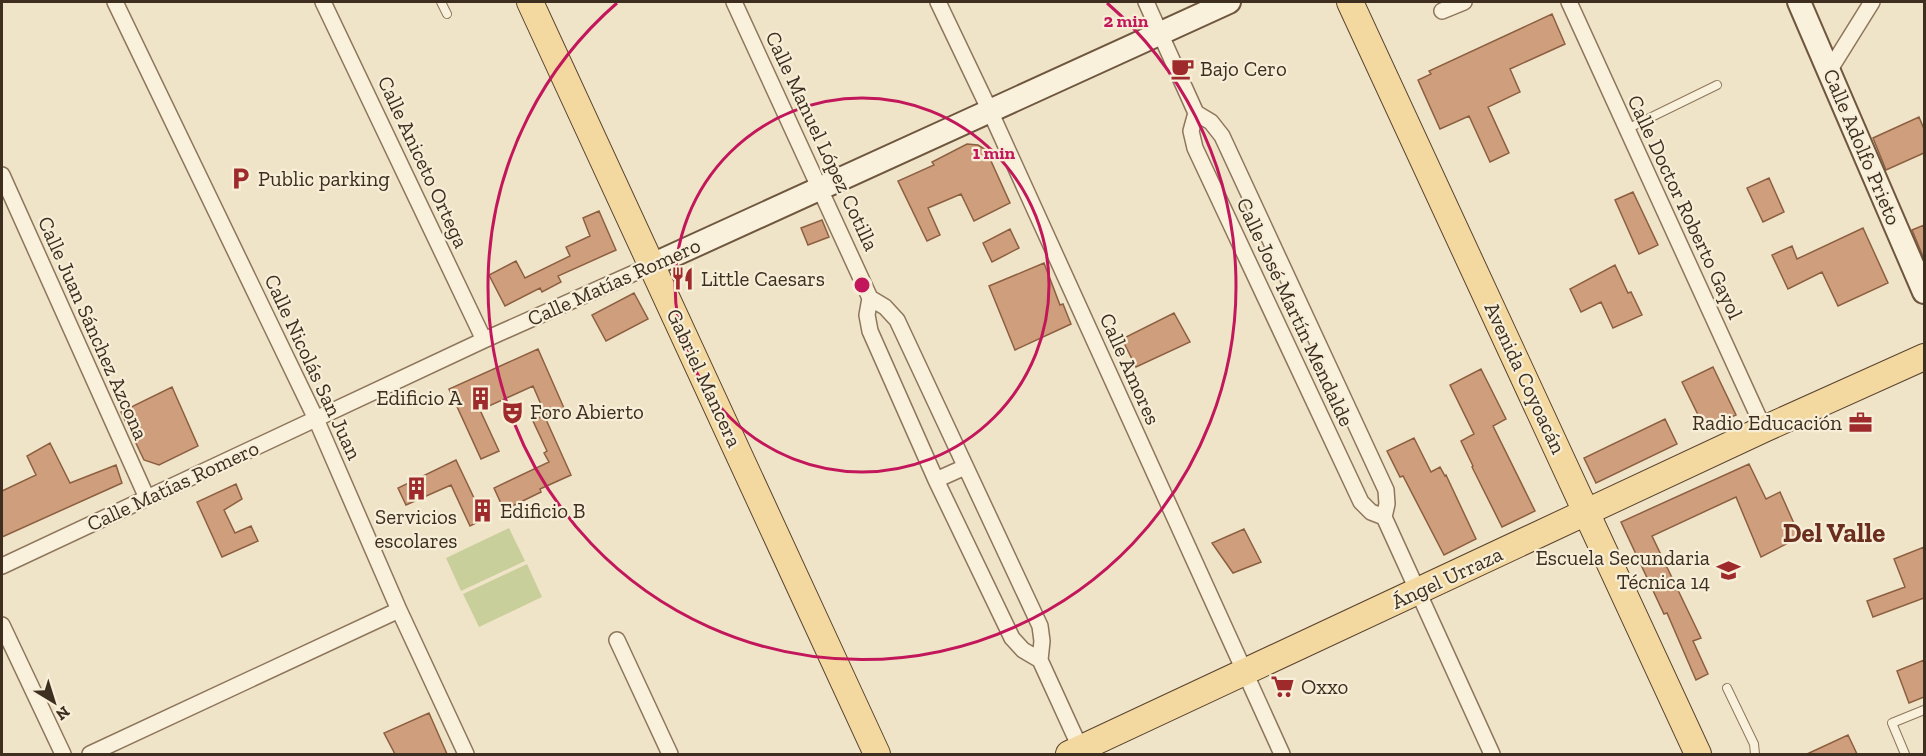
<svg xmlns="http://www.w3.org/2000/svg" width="1926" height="756" viewBox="0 0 1926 756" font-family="'Zilla Slab',serif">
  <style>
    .green { fill: #c9cf9b }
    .building { fill: #cf9f7d; stroke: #8d5f41; stroke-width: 1.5 }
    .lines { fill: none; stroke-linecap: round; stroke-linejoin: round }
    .lane-casing { stroke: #8d765c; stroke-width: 10 }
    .street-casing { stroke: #8d765c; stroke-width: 18 }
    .secondary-casing { stroke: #6f573f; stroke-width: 26 }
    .primary-casing { stroke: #5b4430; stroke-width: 28 }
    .lane { stroke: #faf1dc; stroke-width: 8 }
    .street { stroke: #faf1dc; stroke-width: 15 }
    .secondary { stroke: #faf1dc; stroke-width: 22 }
    .primary { stroke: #f3d9a0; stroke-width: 26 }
    .ring { fill: none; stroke: #c2185b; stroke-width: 3 }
    .labels { text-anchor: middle; stroke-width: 4.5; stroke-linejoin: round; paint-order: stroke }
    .poi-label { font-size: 21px; fill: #3d2e20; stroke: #f7eed8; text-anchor: start }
    .street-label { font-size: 21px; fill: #3d2e20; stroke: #f7eed8 }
    .district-label { font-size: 27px; font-weight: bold; fill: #6b2e1e; stroke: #f7eed8 }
    .centre { fill: #c2185b; stroke: #f7eed8; stroke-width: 3 }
    .ring-label { font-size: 18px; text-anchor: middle; font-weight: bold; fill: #c2185b; stroke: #f7eed8; stroke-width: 4.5; stroke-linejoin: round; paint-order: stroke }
  </style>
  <rect width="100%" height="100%" fill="#f0e4c8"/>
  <!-- green -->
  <path class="green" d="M509,528l16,33 -64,30 -15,-33z
    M527,564l15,33 -63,30 -16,-33z"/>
  <!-- building -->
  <path class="building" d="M1552,14l13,30 -55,25 10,23 -32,15 21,46 -19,9 -21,-46 -29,13 -22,-49 13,-6 -2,-3z
    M1919,117l5,12v24l-38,17 -13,-32z
    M967,144l11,1 8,5 24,53 -36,18 -13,-27 -33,14 12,27 -13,6 -29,-60 36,-16 -2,-3z
    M1769,178l15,34 -21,10 -16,-34z
    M1633,192l25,53 -19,9 -24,-54z
    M599,211l17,39 -58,26 3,6 -19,10 -2,-4 -35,18 -16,-31 27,-14 9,17 45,-22 -4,-9 24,-11 -7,-18z
    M822,220l7,17 -21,8 -7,-17z
    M1924,225v34l-12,-29z
    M1863,228l25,55 -50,23 -16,-34 -34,17 -16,-34 20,-9 5,13z
    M1010,229l9,19 -27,14 -9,-19z
    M1044,263l16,42 3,-1 8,20 -56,26 -26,-64z
    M1615,265l13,28 3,-1 11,23 -29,13 -12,-26 -20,10 -11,-23z
    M634,293l14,26 -42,22 -14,-26z
    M1174,313l16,29 -54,25 -14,-28z
    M538,349l26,59 -18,8 -13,-30 -53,24 19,41 -18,8 -32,-70z
    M1713,367l23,48 -31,14 -23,-47z
    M1481,369l25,50 -13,7 42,85 -33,16 -30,-60 1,-1 -12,-25 13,-7 -24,-49z
    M172,387l26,59 -39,19 -15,-5 -23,-48z
    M544,415l27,60 -31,14 1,3 -37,18 -10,-22 55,-26 -5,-9 3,-2 -14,-30z
    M1665,419l12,25 -81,39 -12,-25z
    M1414,438l17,34 9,-5 5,9 1,-1 30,64 -32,16 -41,-79 -3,1 -13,-26z
    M50,443l20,40 46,-18 6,18 -120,54v-46l34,-16 -9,-19z
    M456,460l28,59 -14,7 -19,-41 -45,20 -8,-17z
    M1749,464l17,35 14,-7 20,45 -39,20 -25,-60 -84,39 49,102 -8,3 15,33 -12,6 -29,-67 -3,1 -43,-92z
    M236,484l6,15 -18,11 11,23 16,-7 7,15 -36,16 -25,-55z
    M1244,529l17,33 -28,11 -21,-30z
    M1924,547v51l-51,19 -6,-16 38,-14 -11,-28z
    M1924,660v37l-15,6 -12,-32z
    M429,713l18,41h-52l-11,-21z
    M1848,735l9,19h-50z"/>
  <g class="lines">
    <defs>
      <path id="lane" d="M441,2l6,12
        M1627,129l90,-44
        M1727,688l27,56 1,10
        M1905,754l-13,-31 32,-13"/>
      <path id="street" d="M115,2l201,417 83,191 67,144
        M323,2l161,338
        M734,2l136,296 -3,17 3,16 66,149 76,158 11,12 17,10
        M938,2l52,109 292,643
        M1146,2l50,111 15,9 11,14 164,354 1,14 -3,13
        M1569,2l195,427
        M1442,11l22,-9
        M1829,71l43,-69
        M1196,113l-5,18 4,17 166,354 10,10 13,5 108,237
        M2,175l145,323
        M870,298l15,9 12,13 143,306 2,15 -2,19 43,94
        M936,480l29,-13
        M2,566l482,-226 168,-75
        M2,625l61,129
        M617,640l53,114
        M90,754l309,-144"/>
      <path id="secondary" d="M1799,2l125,290
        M652,265l577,-263"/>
      <path id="primary" d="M530,2l347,752
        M1350,2l348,752
        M1069,754l695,-325 160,-72"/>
    </defs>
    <!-- lane casing -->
    <use href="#lane" class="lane-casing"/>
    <!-- street casing -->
    <use href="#street" class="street-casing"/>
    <!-- secondary casing -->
    <use href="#secondary" class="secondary-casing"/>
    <!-- primary casing -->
    <use href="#primary" class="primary-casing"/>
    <!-- lane -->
    <use href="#lane" class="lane"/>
    <!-- street -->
    <use href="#street" class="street"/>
    <!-- secondary -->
    <use href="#secondary" class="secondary"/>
    <!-- primary -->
    <use href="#primary" class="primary"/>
  </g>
  <!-- distance rings -->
  <g class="ring">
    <circle cx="862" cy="285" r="187"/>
    <path d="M1107 3A374 374 0 1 1 617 3"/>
  </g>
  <!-- icons -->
  <defs>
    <symbol id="cafe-bare" viewBox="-9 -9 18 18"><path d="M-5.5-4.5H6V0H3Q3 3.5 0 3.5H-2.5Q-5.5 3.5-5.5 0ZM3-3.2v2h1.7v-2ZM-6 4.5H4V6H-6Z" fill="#9e2a2b" stroke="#f7eed8" stroke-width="2.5" paint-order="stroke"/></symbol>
    <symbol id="parking-bare" viewBox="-9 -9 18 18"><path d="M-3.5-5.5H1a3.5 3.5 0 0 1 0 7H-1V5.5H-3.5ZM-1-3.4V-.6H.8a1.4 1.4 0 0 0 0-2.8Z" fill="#9e2a2b" stroke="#f7eed8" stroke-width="2.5" paint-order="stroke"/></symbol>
    <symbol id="restaurant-bare" viewBox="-9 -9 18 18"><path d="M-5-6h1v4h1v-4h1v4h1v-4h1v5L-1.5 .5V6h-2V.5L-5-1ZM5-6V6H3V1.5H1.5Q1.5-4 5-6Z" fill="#9e2a2b" stroke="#f7eed8" stroke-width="2.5" paint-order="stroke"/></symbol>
    <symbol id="building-bare" viewBox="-9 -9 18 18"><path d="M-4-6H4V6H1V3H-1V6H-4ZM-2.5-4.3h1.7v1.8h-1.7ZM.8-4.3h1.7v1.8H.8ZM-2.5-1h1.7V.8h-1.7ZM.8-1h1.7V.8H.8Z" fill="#9e2a2b" stroke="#f7eed8" stroke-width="2.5" paint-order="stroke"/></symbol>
    <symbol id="theatre-bare" viewBox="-9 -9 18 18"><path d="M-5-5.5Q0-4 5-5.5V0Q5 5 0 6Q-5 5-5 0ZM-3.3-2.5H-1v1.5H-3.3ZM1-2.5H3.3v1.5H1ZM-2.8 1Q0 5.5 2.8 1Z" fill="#9e2a2b" stroke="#f7eed8" stroke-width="2.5" paint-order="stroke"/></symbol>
    <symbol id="office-bare" viewBox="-9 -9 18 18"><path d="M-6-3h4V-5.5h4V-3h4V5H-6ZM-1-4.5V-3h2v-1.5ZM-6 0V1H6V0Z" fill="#9e2a2b" stroke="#f7eed8" stroke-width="2.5" paint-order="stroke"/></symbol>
    <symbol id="school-bare" viewBox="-9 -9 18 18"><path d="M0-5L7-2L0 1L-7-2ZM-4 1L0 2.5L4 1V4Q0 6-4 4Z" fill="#9e2a2b" stroke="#f7eed8" stroke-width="2.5" paint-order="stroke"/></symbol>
    <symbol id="supermarket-bare" viewBox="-9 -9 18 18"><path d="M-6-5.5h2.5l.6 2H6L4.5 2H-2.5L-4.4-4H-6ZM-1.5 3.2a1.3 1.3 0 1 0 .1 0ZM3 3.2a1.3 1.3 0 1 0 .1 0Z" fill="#9e2a2b" stroke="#f7eed8" stroke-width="2.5" paint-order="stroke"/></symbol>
  </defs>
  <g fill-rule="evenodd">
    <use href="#cafe-bare" x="1166" y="52" width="33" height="33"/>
    <use href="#parking-bare" x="224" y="162" width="33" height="33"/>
    <use href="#restaurant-bare" x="666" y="262" width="33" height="33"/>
    <use href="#building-bare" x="464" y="382" width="33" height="33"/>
    <use href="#theatre-bare" x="496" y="396" width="33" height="33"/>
    <use href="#office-bare" x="1844" y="406" width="33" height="33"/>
    <use href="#building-bare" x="400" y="472" width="33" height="33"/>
    <use href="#building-bare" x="466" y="494" width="33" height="33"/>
    <use href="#school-bare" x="1712" y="554" width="33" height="33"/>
    <use href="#supermarket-bare" x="1266" y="670" width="33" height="33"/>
  </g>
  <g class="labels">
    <!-- poi labels -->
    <g class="poi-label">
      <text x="1200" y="76">Bajo Cero</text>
      <text x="258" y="186">Public parking</text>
      <text x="701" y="286">Little Caesars</text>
      <text x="462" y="405" text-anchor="end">Edificio A</text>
      <text x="530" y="419">Foro Abierto</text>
      <text x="1842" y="430" text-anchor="end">Radio Educación</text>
      <text x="500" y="518">Edificio B</text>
      <text x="416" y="524" text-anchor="middle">Servicios<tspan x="416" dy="24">escolares</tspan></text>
      <text x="1710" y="565" text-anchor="end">Escuela Secundaria<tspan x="1710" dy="24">Técnica 14</tspan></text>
      <text x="1301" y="694">Oxxo</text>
    </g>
    <!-- street labels -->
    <g class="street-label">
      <text transform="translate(822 141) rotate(65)" y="7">Calle Manuel López Cotilla</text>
      <text transform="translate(1862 147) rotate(67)" y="7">Calle Adolfo Prieto</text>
      <text transform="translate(423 162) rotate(65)" y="7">Calle Aniceto Ortega</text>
      <text transform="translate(1685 207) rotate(65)" y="7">Calle Doctor Roberto Gayol</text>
      <text transform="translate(614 282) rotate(-24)" y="7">Calle Matías Romero</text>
      <text transform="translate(1295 312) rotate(65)" y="7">Calle José Martín Mendalde</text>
      <text transform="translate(93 328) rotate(66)" y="7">Calle Juan Sánchez Azcona</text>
      <text transform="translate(313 367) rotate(65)" y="7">Calle Nicolás San Juan</text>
      <text transform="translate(1130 369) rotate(66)" y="7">Calle Amores</text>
      <text transform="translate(704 378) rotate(65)" y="7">Gabriel Mancera</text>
      <text transform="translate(1525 378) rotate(65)" y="7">Avenida Coyoacán</text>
      <text transform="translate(173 486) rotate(-25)" y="7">Calle Matías Romero</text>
      <text transform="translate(1447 578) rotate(-25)" y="7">Ángel Urraza</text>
    </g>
    <!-- district labels -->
    <g class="district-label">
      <text x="1834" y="542">Del Valle</text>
    </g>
  </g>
  <circle cx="862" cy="285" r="9" class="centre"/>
  <g class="ring-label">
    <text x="1126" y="27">2 min</text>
    <text x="994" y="159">1 min</text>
  </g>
  <!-- border -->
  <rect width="1926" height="756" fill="none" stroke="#3d2e20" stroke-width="6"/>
  <!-- north arrow -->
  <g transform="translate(54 702) rotate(142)" stroke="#f7eed8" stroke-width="4.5" paint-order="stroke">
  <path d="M0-4.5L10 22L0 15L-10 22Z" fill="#3d2e20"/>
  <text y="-9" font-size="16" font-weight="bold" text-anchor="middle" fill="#3d2e20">N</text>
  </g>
</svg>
